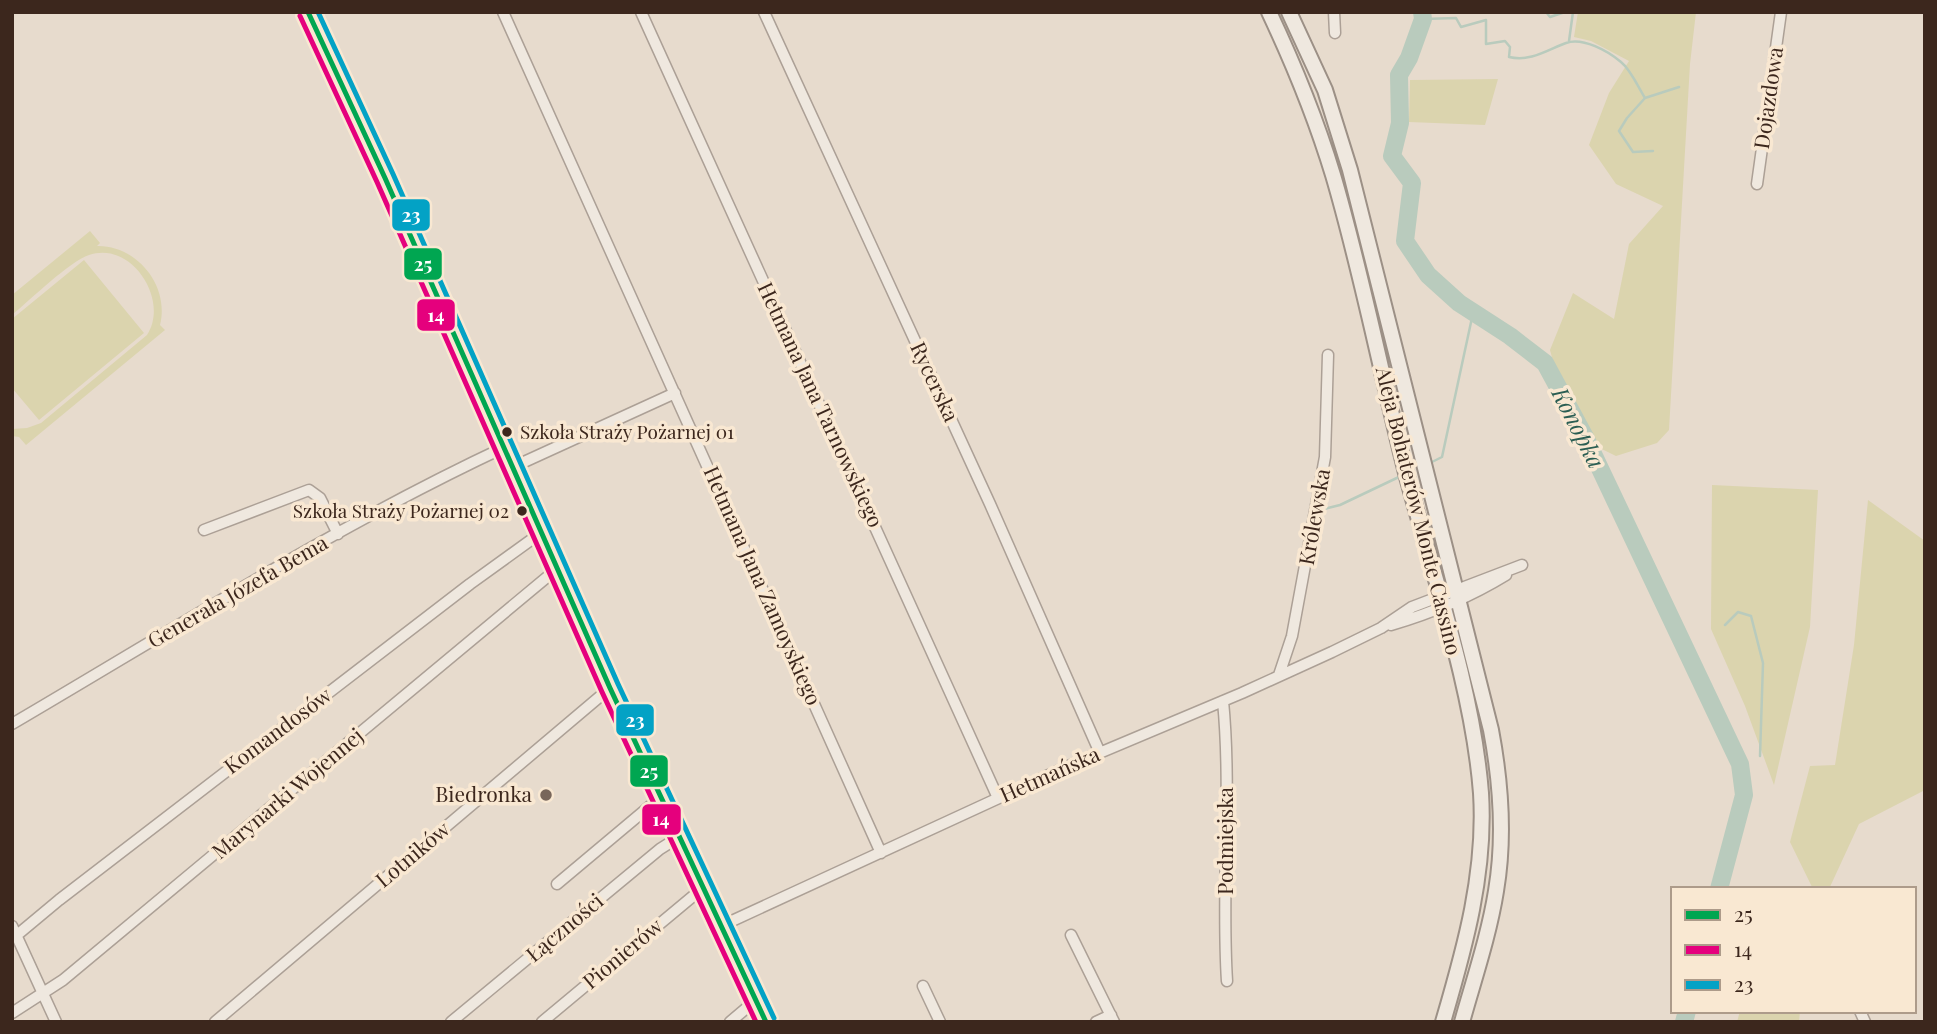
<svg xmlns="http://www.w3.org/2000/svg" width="1937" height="1034" viewBox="0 0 1937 1034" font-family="'Playfair Display',serif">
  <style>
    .green { fill: #dbd4ae }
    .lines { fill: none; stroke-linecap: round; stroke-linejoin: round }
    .stream { stroke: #b9cbbd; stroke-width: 2.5 }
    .river { stroke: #b9cbbd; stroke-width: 18 }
    .street-casing { stroke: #aca096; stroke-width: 13 }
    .secondary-casing { stroke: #9c9086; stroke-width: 18 }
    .street { stroke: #efe8df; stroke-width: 10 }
    .secondary { stroke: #efe8df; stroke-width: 14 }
    .bus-1-casing { stroke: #f9e8d2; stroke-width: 10 }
    .bus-2-casing { stroke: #f9e8d2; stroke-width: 10 }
    .bus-3-casing { stroke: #f9e8d2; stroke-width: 10 }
    .bus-1 { stroke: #00a651; stroke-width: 5 }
    .bus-2 { stroke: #e5007d; stroke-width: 5 }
    .bus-3 { stroke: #03a2c5; stroke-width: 5 }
    .bus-dot { fill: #3c271d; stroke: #f9e8d2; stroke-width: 2.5 }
    .poi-dot { fill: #78665b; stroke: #f9e8d2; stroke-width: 2.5 }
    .labels { text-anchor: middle; stroke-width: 7; stroke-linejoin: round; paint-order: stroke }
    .bus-label { font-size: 19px; fill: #3c271d; stroke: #f9e8d2; text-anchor: start }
    .street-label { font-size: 21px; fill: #3c271d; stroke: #f9e8d2 }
    .poi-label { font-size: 21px; fill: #3c271d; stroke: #f9e8d2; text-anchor: end }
    .water-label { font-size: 23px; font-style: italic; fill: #2b5e53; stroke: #f9e8d2 }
    .line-badge { stroke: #f9e8d2; stroke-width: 2.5 }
    .badge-label { font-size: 19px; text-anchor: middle; font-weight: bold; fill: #fff }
  </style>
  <rect width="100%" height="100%" fill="#e7dbcd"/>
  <!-- green -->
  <path class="green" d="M1578,12h118l-6,52 -21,366 -12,13 -41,13 -43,-21 -23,-85 23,-57 41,26 15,-75 34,-38 -47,-22 -27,-39 20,-52 20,-32 -38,-20 -17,-4z
    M1498,79l-13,46 -76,-3 1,-42z
    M90,231l10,12 -3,3c39,-1 73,39 63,79l5,5 -139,115 -7,-8 -7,-1v-7l15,-1 14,-5 106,-88c23,-35 -16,-95 -58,-80 -19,6 -60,46 -77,60v-20z
    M84,260l60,73 -105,87 -27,-32v-69z
    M1712,485l106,5 -8,137 -36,158 -29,-79 -34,-77z
    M1868,500l57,41v249l-66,34 -30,65h-16l-23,-47 20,-76 25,-1 19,-120z
    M1740,1011h60l-1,11h-62z"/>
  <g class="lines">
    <!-- stream -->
    <path class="stream" d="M1546,12l4,5 15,-5
      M1423,19l33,-1 5,9 25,-7v24l19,-3 5,6 -1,10c22,5 38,-7 57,-14 17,-6 42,8 55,19 10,8 17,25 24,36l-18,20 -8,13 14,21 20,-1
      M1569,41l4,-29
      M1645,98l34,-11
      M1430,463l12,-6 31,-144
      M1324,509l16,-4 61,-29
      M1725,625l13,-13 13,4 12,47 -3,93"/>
    <!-- river -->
    <path class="river" d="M1422,12l1,7 -14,39 -10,17 1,48 -8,33 20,27 -7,58 23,34 31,28 51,33 35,27 41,76 154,325 4,31 -25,94
      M1684,1022l3,-11"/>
    <defs>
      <path id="street" d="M503,12l378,841
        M641,12l357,786
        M764,12l226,492 110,249
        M1334,12l1,21
        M1757,184l24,-172
        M513,467l162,-74
        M204,530l105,-40 11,8 18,36
        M1391,625c41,-12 79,-28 115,-50
        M1279,675l13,-39 33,-179 3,-102
        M1223,701c9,93 -2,187 4,280
        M12,724c162,-95 322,-197 493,-277
        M557,884l93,-78 12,-7
        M12,926l44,96
        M721,926l345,-159 176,-74 90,-41 49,-24 31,-21 110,-42
        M17,935l42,-35 411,-316 72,-52
        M1071,935l43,87
        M923,986l17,36
        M1860,1011l5,11
        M12,1013l51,-33 495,-412
        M215,1022l395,-334
        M451,1022l209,-173 19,-12
        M542,1022l162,-135
        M730,1022l26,-22
        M1096,1022l15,-7"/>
      <path id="secondary" d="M308,12l77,166 225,510 156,334
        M1269,12c25,53 47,107 64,163 29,98 48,199 73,298 27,102 67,216 75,320 5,79 -16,154 -38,229
        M1289,12l36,78 25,80 141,560c10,53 14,108 5,161 -7,44 -22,88 -34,131"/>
    </defs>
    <!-- street casing -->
    <use href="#street" class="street-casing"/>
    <!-- secondary casing -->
    <use href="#secondary" class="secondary-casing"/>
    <!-- street -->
    <use href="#street" class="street"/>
    <!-- secondary -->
    <use href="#secondary" class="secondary"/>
    <defs>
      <path id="bus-1" d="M308,12l77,166 225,510 156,334"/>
      <path id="bus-2" d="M300,16l77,166 225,510 154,330"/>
      <path id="bus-3" d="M318,12l75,162 225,510 156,334"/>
    </defs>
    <!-- bus-1 casing -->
    <use href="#bus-1" class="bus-1-casing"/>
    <!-- bus-2 casing -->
    <use href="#bus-2" class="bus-2-casing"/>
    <!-- bus-3 casing -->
    <use href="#bus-3" class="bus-3-casing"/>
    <!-- bus-1 -->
    <use href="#bus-1" class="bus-1"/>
    <!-- bus-2 -->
    <use href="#bus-2" class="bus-2"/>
    <!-- bus-3 -->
    <use href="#bus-3" class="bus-3"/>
  </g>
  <!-- markers -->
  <g class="bus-dot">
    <circle cx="507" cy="432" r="6"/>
    <circle cx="522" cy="511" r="6"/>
  </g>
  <circle class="poi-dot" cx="546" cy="795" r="7"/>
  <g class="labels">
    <!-- bus labels -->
    <g class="bus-label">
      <text x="520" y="439">Szkoła Straży Pożarnej 01</text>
      <text x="509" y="518" text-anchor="end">Szkoła Straży Pożarnej 02</text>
    </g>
    <!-- street labels -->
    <g class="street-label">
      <text transform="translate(1769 98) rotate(-82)" y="7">Dojazdowa</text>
      <text transform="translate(934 382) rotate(65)" y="7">Rycerska</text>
      <text transform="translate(820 405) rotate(65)" y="7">Hetmana Jana Tarnowskiego</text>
      <text transform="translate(1418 511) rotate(76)" y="7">Aleja Bohaterów Monte Cassino</text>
      <text transform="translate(1315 517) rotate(-80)" y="7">Królewska</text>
      <text transform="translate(762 586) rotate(66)" y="7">Hetmana Jana Zamoyskiego</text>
      <text transform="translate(238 592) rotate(-30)" y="7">Generała Józefa Bema</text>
      <text transform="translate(278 731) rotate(-37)" y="7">Komandosów</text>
      <text transform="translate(1050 775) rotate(-24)" y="7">Hetmańska</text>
      <text transform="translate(288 794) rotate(-40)" y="7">Marynarki Wojennej</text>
      <text transform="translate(1226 841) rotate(-90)" y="7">Podmiejska</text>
      <text transform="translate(413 855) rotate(-40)" y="7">Lotników</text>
      <text transform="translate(565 928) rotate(-40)" y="7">Łączności</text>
      <text transform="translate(623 954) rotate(-40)" y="7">Pionierów</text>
    </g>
    <!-- poi labels -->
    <g class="poi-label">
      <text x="532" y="802">Biedronka</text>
    </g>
    <!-- water labels -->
    <g class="water-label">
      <text transform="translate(1578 428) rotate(63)" y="8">Konopka</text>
    </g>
  </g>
  <g class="line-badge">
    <rect x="391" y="198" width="40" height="34" rx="7" fill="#03a2c5"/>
    <rect x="403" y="247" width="40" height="34" rx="7" fill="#00a651"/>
    <rect x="416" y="298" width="40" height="34" rx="7" fill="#e5007d"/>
    <rect x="615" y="703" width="40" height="34" rx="7" fill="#03a2c5"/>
    <rect x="629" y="754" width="40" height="34" rx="7" fill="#00a651"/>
    <rect x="641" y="803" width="41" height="33" rx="7" fill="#e5007d"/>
  </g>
  <g class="badge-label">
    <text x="411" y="222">23</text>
    <text x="423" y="271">25</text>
    <text x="436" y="322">14</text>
    <text x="635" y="727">23</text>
    <text x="649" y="778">25</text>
    <text x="661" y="826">14</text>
  </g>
  <!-- border -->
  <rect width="1937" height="1034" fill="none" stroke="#3c271d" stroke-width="28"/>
  <!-- legend -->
  <rect x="1671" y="887" width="245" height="126" fill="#f9e8d2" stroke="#ad9b8a" stroke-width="2"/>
  <rect x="1685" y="910" width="35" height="10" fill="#00a651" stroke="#ad9b8a" stroke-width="2"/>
  <text x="1734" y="922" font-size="21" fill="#3c271d">25</text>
  <rect x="1685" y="945" width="35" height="10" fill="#e5007d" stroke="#ad9b8a" stroke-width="2"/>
  <text x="1734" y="957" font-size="21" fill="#3c271d">14</text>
  <rect x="1685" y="980" width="35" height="10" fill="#03a2c5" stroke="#ad9b8a" stroke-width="2"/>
  <text x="1734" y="992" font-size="21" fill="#3c271d">23</text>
</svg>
